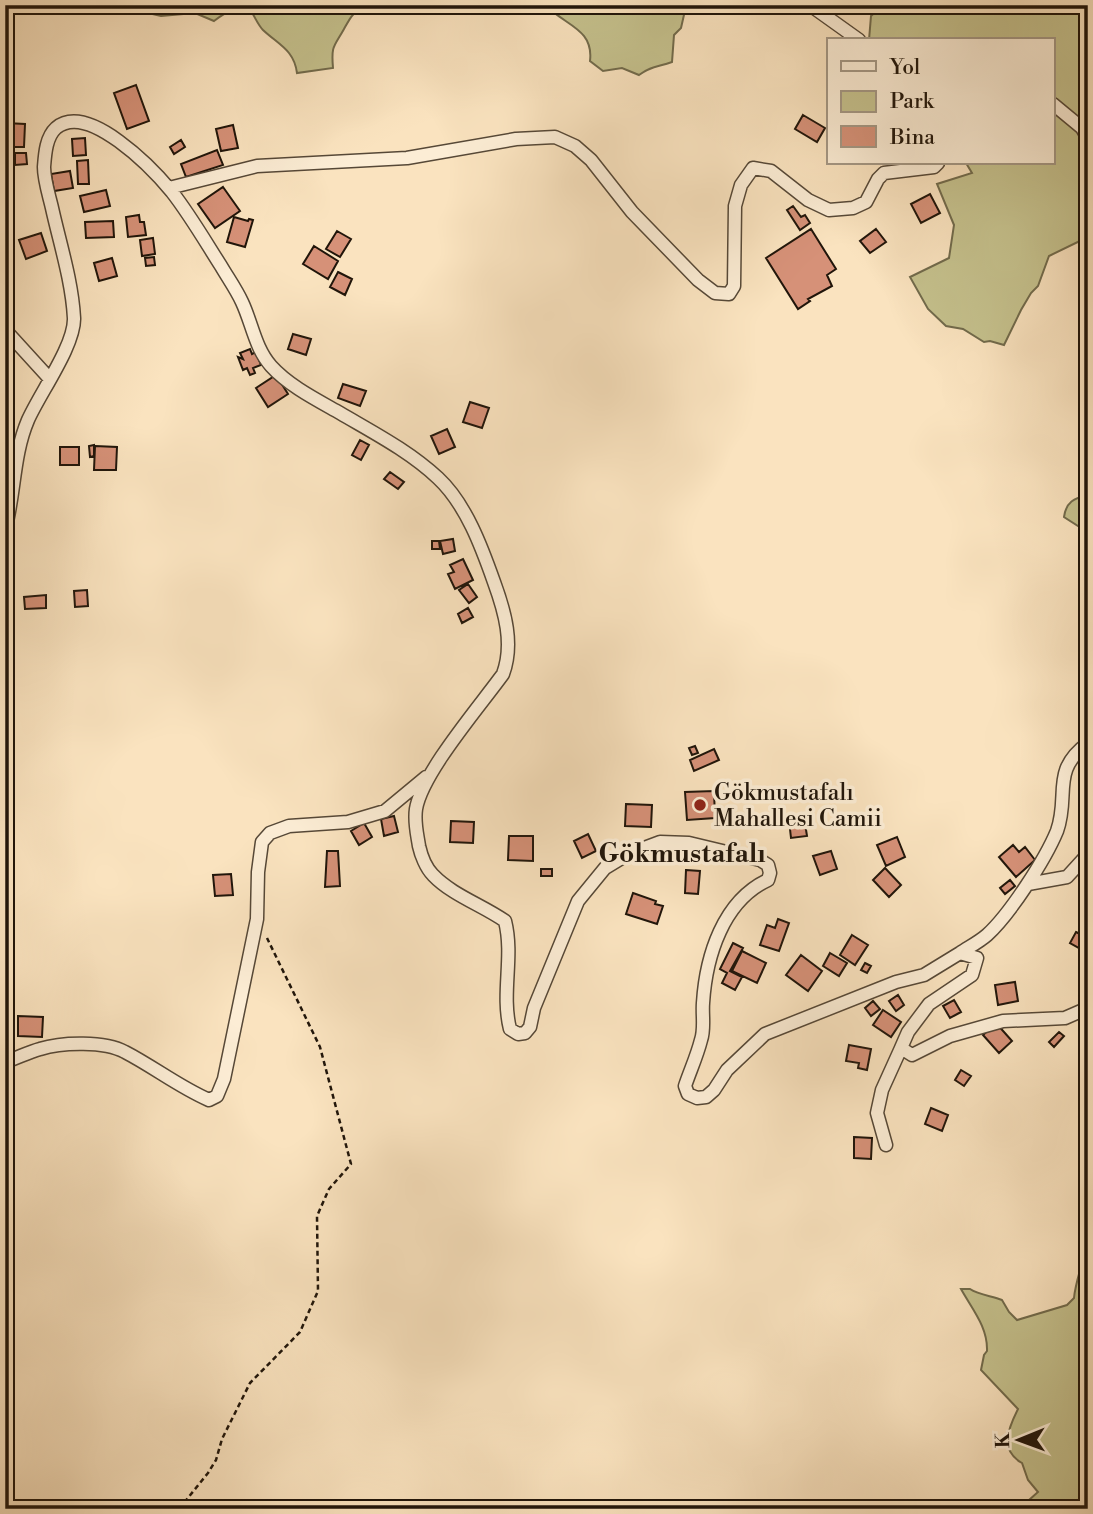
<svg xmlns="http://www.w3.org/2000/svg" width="1093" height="1514" viewBox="0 0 1093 1514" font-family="'Libre Bodoni',serif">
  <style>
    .green { fill: #c5c18d; stroke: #726b4c; stroke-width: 2 }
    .building { fill: #d69178; stroke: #20150a; stroke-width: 2 }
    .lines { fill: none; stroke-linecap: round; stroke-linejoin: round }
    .minor-casing { stroke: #564837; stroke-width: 15 }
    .path { stroke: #20150a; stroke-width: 2.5; stroke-dasharray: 5 3.5; stroke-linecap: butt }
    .minor { stroke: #fcedd5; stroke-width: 12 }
    .poi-dot { fill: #8f2418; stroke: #fcedd5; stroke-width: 2.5 }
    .labels { text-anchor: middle; stroke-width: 7; stroke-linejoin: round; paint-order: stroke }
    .poi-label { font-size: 23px; fill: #20150a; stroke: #fcedd5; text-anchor: start }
    .quarter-label { font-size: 26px; font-weight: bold; fill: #20150a; stroke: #fcedd5 }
  </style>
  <rect width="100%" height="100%" fill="#fae3bf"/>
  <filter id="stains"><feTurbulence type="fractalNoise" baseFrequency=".00286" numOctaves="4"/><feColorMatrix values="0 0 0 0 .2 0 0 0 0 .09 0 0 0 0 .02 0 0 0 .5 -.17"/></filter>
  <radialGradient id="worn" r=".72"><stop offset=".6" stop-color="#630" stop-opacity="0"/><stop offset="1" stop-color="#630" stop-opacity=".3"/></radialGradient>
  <!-- green -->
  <path class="green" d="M113,5h255c-17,10 -15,8 -24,24 -10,18 -13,16 -11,39l-36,5c-3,-23 -18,-28 -34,-43 -5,-5 -8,-13 -12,-19 -17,-4 -24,0 -37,10l-19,-8 -34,3z
    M546,5h139l1,1 -5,22 -7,7 -2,27c-14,5 -21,4 -33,13l-17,-7 -19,3 -13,-10c4,-33 -27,-36 -44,-56z
    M883,5h205v232l-39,19 -11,30 -7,7 -10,17 -17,35 -14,-4 -6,1 -21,-13 -17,-3 -18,-17 -18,-32 39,-19 5,-33 -17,-41 35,-11 -6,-10h87v-123h-184l2,-24z
    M1088,495v31h-10l-14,-9c2,-15 10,-19 24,-22z
    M1088,1217v292h-73v-5l14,-4 9,-8 -10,-12 -6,-17c-23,-13 -14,-34 -4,-54l-37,-39 3,-15 3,-4c1,-24 -15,-42 -26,-62h9c9,6 22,7 32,11l7,12 8,8 50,-15 7,-7c2,-22 13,-42 13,-64 0,-8 -3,-10 1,-17z"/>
  <!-- building -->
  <path class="building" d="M136,85l13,36 -22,8 -13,-36z
    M803,115l22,13 -8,14 -22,-13z
    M5,123l20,1 -1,23h-19z
    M233,125l5,23 -17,3 -5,-22z
    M85,138l1,17 -13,1 -1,-17z
    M181,140l4,7 -11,7 -4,-7z
    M217,150l6,15 -37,12 -5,-13z
    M15,153h11l1,11 -12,1z
    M88,160l1,24h-11l-1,-23z
    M70,171l3,17 -19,3 -3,-17z
    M223,187l17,24 -25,17 -17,-24z
    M106,190l4,16 -26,6 -4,-16z
    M930,194l10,19 -19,10 -10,-19z
    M793,206l8,11 4,-2 5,8 -10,7 -13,-20z
    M139,215l1,7h4l2,13 -18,2 -2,-20z
    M234,217l14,4 1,-2 4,1 -8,27 -18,-5z
    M113,221l1,16 -28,1 -1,-16z
    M811,229l25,40 -9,6 5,11 -24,13 2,2 -12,8 -32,-51z
    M876,229l10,13 -16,11 -10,-12z
    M337,231l14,8 -11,18 -14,-8z
    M41,233l6,18 -21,8 -7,-19z
    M153,238l2,16 -13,2 -2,-16z
    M314,246l24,15 -10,18 -25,-15z
    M154,257l1,8 -9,1 -1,-8z
    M112,258l5,18 -18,5 -5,-18z
    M338,272l14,7 -7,16 -15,-8z
    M1088,272v11l-3,2 -5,-9z
    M293,334l18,5 -5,16 -18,-6z
    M250,349l2,5 4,-2 5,13 -8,3 2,5 -5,2 -3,-7 -4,2 -5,-13 5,2 -3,-6z
    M276,375l12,19 -20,13 -12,-19z
    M343,384l23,7 -6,15 -22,-8z
    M470,402l19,6 -7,20 -19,-6z
    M447,429l8,18 -16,7 -8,-18z
    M360,440l9,5 -8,15 -9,-5z
    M94,445v11l-4,1 -1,-11z
    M95,446l22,1 -1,23h-22z
    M60,447h19v18h-19z
    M390,472l14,10 -6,7 -14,-10z
    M453,539l2,12 -12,3 -3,-13z
    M432,541h7l1,8h-8z
    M463,559l10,21 -18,9 -7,-15 6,-2 -4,-7z
    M468,584l9,13 -8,6 -10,-13z
    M87,590l1,16 -13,1 -1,-16z
    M46,595v13l-21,1 -1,-12z
    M468,608l5,9 -11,6 -4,-9z
    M695,746l3,7 -6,2 -3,-7z
    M714,749l5,11 -25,11 -4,-11z
    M714,791l1,27 -28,2 -2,-28z
    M626,804l26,1 -1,22 -26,-1z
    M785,814l3,9 -10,3 -2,-9z
    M394,816l4,16 -14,4 -3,-17z
    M804,817l3,19 -16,2 -2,-18z
    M451,821l23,1 -1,21 -23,-1z
    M364,823l8,14 -13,8 -8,-14z
    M588,834l8,17 -14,7 -8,-17z
    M509,836h24v25l-25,-1z
    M897,837l8,20 -19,9 -9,-21z
    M1013,845l6,7 6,-5 10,13 -19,17 -17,-20z
    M327,851h11l2,35 -15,1z
    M831,851l6,18 -17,6 -7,-19z
    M885,868l16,17 -12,12 -16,-17z
    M541,869h11v7h-11z
    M686,870l14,1 -2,23 -13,-1z
    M231,874l2,21 -18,1 -2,-21z
    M1010,880l5,6 -10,8 -5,-6z
    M633,893l23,8 -1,3 8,2 -6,18 -31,-10z
    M778,919l11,4 -10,28 -19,-6 7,-20 8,3z
    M1076,932l12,6v15l-18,-10z
    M852,935l16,10 -13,20 -15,-10z
    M733,943l10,5 -13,23 12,6 -7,13 -13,-7 5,-10 -7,-4z
    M742,951l24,12 -9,20 -25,-12z
    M830,953l17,10 -8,13 -16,-10z
    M801,955l21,16 -14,20 -22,-16z
    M865,963l6,3 -4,7 -6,-3z
    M1015,982l3,19 -20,4 -3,-20z
    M898,995l6,10 -8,6 -7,-10z
    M954,1000l7,12 -11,6 -7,-12z
    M873,1001l7,8 -9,7 -6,-8z
    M883,1010l18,12 -10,15 -18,-12z
    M18,1016l25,1 -1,20 -24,-1z
    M996,1023l16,18 -13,12 -16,-18z
    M1059,1032l5,4 -10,11 -5,-5z
    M849,1045l22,4 -4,21 -9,-2 1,-5 -13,-2z
    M961,1070l10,6 -7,10 -9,-6z
    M931,1108l17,7 -6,16 -17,-7z
    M854,1137l18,1 -1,21 -17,-1z"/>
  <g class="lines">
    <defs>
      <path id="minor" d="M810,5l49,35
        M1053,104l29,24 6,11
        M169,188l88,-22 150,-8 109,-19 39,-2 20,9 16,14 41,52 66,68 17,13 14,1 5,-8 1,-80 6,-21 12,-17 18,3 37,29 21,10 24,-2 13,-6 12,-23 6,-6 50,-6 4,-4
        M5,333h3l41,45
        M5,530c10,-37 8,-75 23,-110 12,-27 47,-75 46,-102 -2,-37 -14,-74 -22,-110 -3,-13 -8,-28 -8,-41 1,-13 2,-30 12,-39 32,-27 97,41 116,64 18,23 33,49 49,74 7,12 15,23 21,36 10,21 13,46 29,64 18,20 46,34 69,47 34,20 69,38 98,65 28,26 44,70 56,104 11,30 20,62 9,92 -23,32 -81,99 -87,135 -2,13 1,24 3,37 2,9 7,22 14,29 19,20 49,30 72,46 9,36 -4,72 5,108l8,5 7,-1 5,-6 4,-19 44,-107 27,-33 23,-14 32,-12 29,1 71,17 8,5 2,8 -2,7c-45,21 -62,76 -65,123 -1,12 2,26 -2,37 -4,16 -11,31 -16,46l3,8 9,4 9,-1 8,-7 13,-20 38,-36 131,-52 28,-7 36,-22 17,5 -5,17 -43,29 -21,28 -7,16 11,7 38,-19 53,-15 62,-3 23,-10
        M1028,884l39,-7 21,-23
        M960,953c9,-6 19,-11 27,-18 23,-21 58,-75 70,-104 13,-36 -7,-60 31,-88
        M5,1062c12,-4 24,-10 35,-13 22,-7 65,-8 85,3 29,15 54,35 84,48l8,-4 7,-17 33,-160 1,-47 4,-30 8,-9 19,-7 59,-4 37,-11 41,-34
        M886,1145l-9,-32 5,-23 19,-42"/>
    </defs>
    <!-- minor casing -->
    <use href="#minor" class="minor-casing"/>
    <!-- path -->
    <path class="path" d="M1081,5l7,27
      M179,1509l29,-36 8,-13 6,-21 28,-56 50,-51 18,-41 -1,-75 12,-27 22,-25 -31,-117 -53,-109"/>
    <!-- minor -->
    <use href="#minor" class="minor"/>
  </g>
  <!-- markers -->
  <circle class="poi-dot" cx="700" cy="805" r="7"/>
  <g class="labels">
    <!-- poi labels -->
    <g class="poi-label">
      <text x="714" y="800">Gökmustafalı<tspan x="714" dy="26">Mahallesi Camii</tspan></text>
    </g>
    <!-- quarter labels -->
    <g class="quarter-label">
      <text x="682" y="862">Gökmustafalı</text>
    </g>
  </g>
  <!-- margin -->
  <rect width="1093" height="1514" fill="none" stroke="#fae3bf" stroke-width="28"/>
  <rect x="7" y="7" width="1079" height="1500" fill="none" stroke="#20150a" stroke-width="3.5"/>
  <rect x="14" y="14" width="1065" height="1486" fill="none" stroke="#20150a" stroke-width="2"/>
  <!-- legend -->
  <rect x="827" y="38" width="228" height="126" fill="#fcedd5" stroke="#a49784" stroke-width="2"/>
  <rect x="841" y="61" width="35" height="10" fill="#fcedd5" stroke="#a49784" stroke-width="2"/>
  <text x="890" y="74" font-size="21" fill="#20150a">Yol</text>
  <rect x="841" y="91" width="35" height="21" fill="#c5c18d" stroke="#a49784" stroke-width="2"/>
  <text x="890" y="108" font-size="21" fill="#20150a">Park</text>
  <rect x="841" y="126" width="35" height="21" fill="#d69178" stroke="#a49784" stroke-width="2"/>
  <text x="890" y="144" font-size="21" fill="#20150a">Bina</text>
  <!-- north arrow -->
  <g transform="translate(1019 1440) rotate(269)" stroke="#fcedd5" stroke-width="5" paint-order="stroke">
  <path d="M0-5L12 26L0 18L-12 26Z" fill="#20150a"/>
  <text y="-10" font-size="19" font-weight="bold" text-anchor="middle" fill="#20150a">K</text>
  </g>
  <rect width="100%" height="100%" filter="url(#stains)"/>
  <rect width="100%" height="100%" fill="url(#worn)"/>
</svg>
